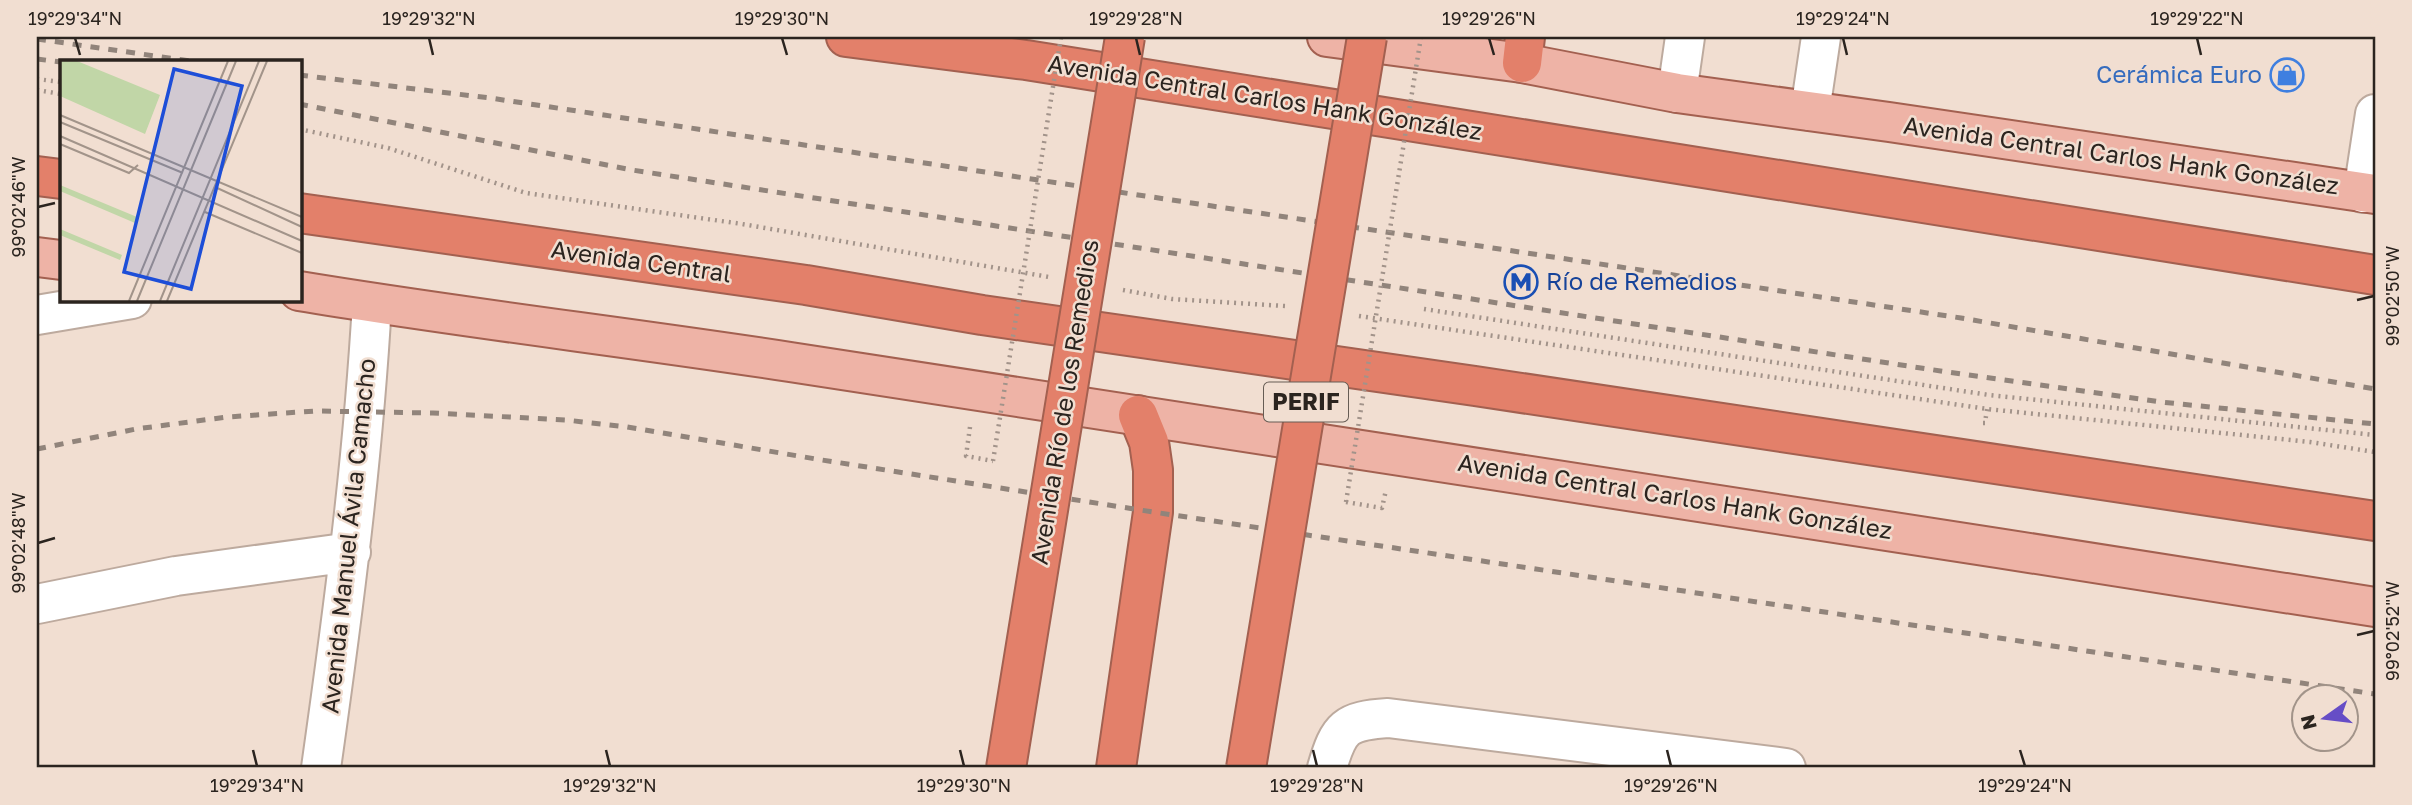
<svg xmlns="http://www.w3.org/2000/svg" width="2412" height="805" viewBox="0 0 2412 805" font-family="'Golos Text',sans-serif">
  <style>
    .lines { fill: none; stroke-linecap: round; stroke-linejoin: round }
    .minor-casing { stroke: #bdaa9e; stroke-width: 42 }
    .major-casing { stroke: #a36050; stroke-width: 42 }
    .highway-casing { stroke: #a36050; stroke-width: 42 }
    .path { stroke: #a2938a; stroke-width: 4.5; stroke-dasharray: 2 5; stroke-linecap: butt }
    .minor { stroke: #fff; stroke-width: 38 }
    .major { stroke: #eeb3a6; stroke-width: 38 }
    .highway { stroke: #e3806a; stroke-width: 38 }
    .rail { stroke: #91847b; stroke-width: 5; stroke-dasharray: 9 9; stroke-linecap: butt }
    .highway-bridge-casing { stroke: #a36050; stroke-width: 42; stroke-linecap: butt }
    .path-bridge { stroke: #a2938a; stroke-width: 4.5; stroke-dasharray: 2 5; stroke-linecap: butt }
    .highway-bridge { stroke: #e3806a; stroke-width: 38 }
    .ticks { fill: none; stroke: #2b241f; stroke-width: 2.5 }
    .labels { text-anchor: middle; stroke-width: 5; stroke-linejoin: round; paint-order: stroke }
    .shield { fill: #f1ded1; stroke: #665c54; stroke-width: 2 }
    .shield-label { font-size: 23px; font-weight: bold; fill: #2b241f }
    .shop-label { font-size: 24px; fill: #366cbe; stroke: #f1ded1; text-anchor: end }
    .street-label { font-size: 24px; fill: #2b241f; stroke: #f1ded1 }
    .transit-label { font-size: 24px; fill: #164399; stroke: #f1ded1; text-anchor: start }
    .inset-road { fill: none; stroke: #a2948a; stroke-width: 2 }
    .view { fill: #1d4ed8; fill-opacity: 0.15; stroke: #1d4ed8; stroke-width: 3.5 }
    .inset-edge { fill: none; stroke: #2b241f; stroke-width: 3.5 }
    .neatline { fill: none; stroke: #2b241f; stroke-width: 2.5 }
    .ticks-label { font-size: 18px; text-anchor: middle; fill: #2b241f }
  </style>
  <rect width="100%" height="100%" fill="#f1ded1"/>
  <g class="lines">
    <defs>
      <path id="minor" d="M1677,93l8,-56
        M1810,111l11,-74
        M2363,193l12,-79
        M37,315l95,-16
        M37,604l139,-28 175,-24
        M321,768c22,-155 42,-308 51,-465
        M1327,768c12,-41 18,-47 61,-50l398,50"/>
      <path id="major" d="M1327,37l195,26 155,30 212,29 486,72
        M37,257l24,3
        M299,291c163,27 328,46 491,71 529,81 1057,162 1585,245"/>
      <path id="highway" d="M846,37l180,23 1349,215
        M1522,63l3,-26
        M37,176l24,3
        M299,213l507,72 176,30 493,71 900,135
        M1116,768l37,-256v-42l-4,-28 -11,-27"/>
    </defs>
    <!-- minor casing -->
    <use href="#minor" class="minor-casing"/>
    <!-- major casing -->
    <use href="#major" class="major-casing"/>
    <!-- highway casing -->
    <use href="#highway" class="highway-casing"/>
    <!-- path -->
    <path class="path" d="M37,79l24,3
      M37,90l24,4
      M299,129l89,19 138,45 216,31 307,53
      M1123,290l49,9 113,7
      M1424,309l565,86 386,40
      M1359,316l628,93 323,33 65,10
      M1983,423h2l2,-14
      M970,427l-4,29 27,5
      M1346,502l36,6 4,-18"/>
    <!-- minor -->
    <use href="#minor" class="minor"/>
    <!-- major -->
    <use href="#major" class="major"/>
    <!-- highway -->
    <use href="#highway" class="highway"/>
    <!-- rail -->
    <path class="rail" d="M37,39l153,22
      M37,59l24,3
      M299,75l191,23 1471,220 414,71
      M299,104l333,66 1315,202 214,30 214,22
      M37,449l99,-20 91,-12 88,-6 118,2 133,7 61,7 195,33 331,52 1222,182"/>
    <defs>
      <path id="highway-bridge" d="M1006,768l119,-731
        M1246,768l121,-731"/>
    </defs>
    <!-- highway-bridge casing -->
    <use href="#highway-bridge" class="highway-bridge-casing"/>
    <!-- path-bridge -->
    <path class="path-bridge" d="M993,461l68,-424
      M1346,502l75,-465"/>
    <!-- highway-bridge -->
    <use href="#highway-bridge" class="highway-bridge"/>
  </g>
  <!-- ticks -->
  <path class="ticks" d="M75,38l5,17M429,38l4,17M782,38l5,17M1136,38l4,17M1489,38l5,17M1843,38l4,17M2197,38l4,17M38,207l17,-4M2357,300l17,-4M38,543l17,-5M2357,635l17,-4M253,750l4,16M606,750l4,16M960,750l4,16M1313,750l4,16M1667,750l4,16M2020,750l5,16"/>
  <!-- icons -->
  <defs>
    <symbol id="shop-ring" viewBox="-11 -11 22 22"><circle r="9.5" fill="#f1ded1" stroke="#3f7fe0" stroke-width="1.5"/><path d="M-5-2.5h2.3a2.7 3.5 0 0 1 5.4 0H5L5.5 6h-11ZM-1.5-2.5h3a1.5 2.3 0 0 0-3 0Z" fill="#3f7fe0"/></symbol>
    <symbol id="metro-ring" viewBox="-11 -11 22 22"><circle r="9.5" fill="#f1ded1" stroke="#1a4fb4" stroke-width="1.5"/><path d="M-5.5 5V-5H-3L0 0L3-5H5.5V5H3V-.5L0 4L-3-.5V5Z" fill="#1a4fb4"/></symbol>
  </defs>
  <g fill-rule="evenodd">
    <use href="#shop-ring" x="2268" y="56" width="38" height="38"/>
    <use href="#metro-ring" x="1502" y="263" width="38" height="38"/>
  </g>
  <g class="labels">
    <!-- shield labels -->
    <rect class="shield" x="1264" y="382.5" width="84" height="39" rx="5"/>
    <g class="shield-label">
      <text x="1306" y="410">PERIF</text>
    </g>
    <!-- shop labels -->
    <g class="shop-label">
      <text x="2262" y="83">Cerámica Euro</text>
    </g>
    <!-- street labels -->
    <g class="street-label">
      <text transform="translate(1265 98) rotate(9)" y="8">Avenida Central Carlos Hank González</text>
      <text transform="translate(2121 156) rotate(8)" y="8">Avenida Central Carlos Hank González</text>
      <text transform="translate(641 262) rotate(8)" y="8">Avenida Central</text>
      <text transform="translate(1065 402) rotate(-81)" y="8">Avenida Río de los Remedios</text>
      <text transform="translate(1675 497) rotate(9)" y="8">Avenida Central Carlos Hank González</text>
      <text transform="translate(349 536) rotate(-84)" y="8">Avenida Manuel Ávila Camacho</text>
    </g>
    <!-- transit labels -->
    <g class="transit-label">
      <text x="1546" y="290">Río de Remedios</text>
    </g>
  </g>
  <!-- overview -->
  <g transform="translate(60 60)">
    <rect width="242" height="242" fill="#f1ded1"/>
    <path d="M0,1h17l83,34 -15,39 -85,-38zM0,125l77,32 -2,6 -75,-32zM0,169l62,26 -2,5 -60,-25z" fill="#c1d6a7"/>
    <path class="inset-road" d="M0,55l242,102M0,62l123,51M0,76l242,105M0,84l69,29 9,-8M155,127l87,40M145,152l97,41M69,241l99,-240M77,241l99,-240M100,241l99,-240M107,241l100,-240"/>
    <path class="view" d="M114,9l68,17 -51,203 -67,-17z"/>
    <rect width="242" height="242" class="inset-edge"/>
  </g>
  <!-- border -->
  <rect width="2412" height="805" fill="none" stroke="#f1ded1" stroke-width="77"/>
  <!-- north arrow -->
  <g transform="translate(2325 718) rotate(256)"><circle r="33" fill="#f1ded1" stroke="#a2948a" stroke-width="2"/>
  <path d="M0-5L12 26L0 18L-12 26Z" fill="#664dc6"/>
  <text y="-10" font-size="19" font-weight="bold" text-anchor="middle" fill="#2b241f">N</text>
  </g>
  <rect x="38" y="38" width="2336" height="728" class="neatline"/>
  <g class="ticks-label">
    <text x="75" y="25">19°29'34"N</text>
    <text x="429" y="25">19°29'32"N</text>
    <text x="782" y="25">19°29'30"N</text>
    <text x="1136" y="25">19°29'28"N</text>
    <text x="1489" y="25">19°29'26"N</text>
    <text x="1843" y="25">19°29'24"N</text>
    <text x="2197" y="25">19°29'22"N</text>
    <text transform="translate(19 207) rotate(-90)" y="6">99°02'46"W</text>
    <text transform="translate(2393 296) rotate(-90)" y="6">99°02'50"W</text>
    <text transform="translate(19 543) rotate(-90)" y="6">99°02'48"W</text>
    <text transform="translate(2393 631) rotate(-90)" y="6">99°02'52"W</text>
    <text x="257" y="792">19°29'34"N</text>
    <text x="610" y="792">19°29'32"N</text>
    <text x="964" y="792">19°29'30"N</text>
    <text x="1317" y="792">19°29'28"N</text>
    <text x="1671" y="792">19°29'26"N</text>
    <text x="2025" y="792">19°29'24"N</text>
  </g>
</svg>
